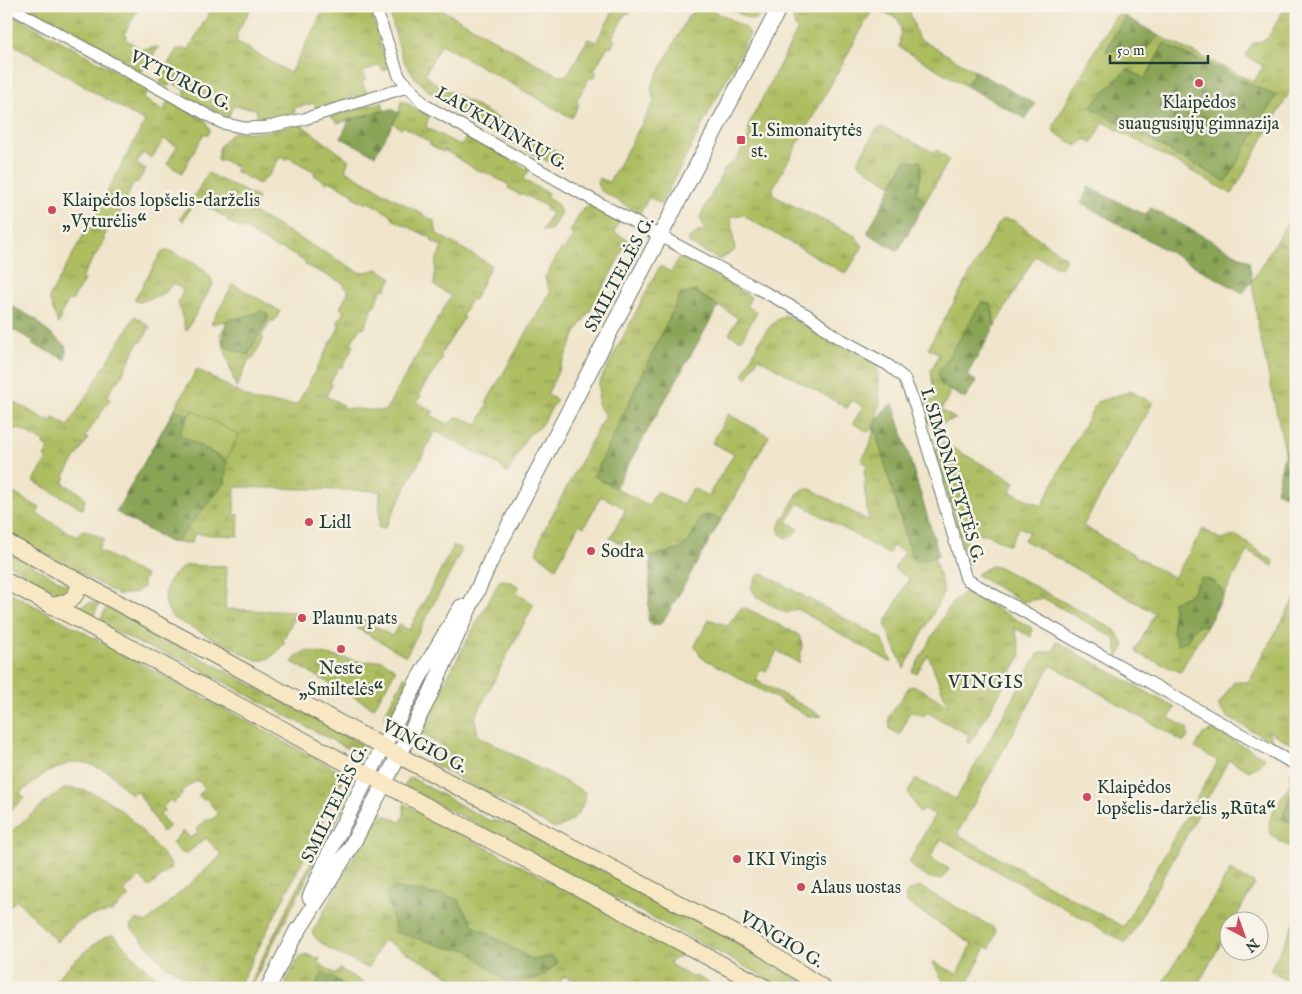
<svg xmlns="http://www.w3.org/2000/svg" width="1302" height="994" viewBox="0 0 1302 994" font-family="'IM FELL English',serif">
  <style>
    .grass { fill: url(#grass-tufts); stroke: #667d4a; fill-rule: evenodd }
    .forest { fill: url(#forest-firs); stroke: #547045 }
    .pitch { fill: #adbd60; stroke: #667d4a }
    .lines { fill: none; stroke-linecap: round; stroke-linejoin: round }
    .minor-casing { stroke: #687869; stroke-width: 13 }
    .tertiary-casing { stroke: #687869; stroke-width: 17 }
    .secondary-casing { stroke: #687869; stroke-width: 18 }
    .minor { stroke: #fff; stroke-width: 11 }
    .tertiary { stroke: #fff; stroke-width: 15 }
    .secondary { stroke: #f7e8c3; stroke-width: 16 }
    .poi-dot { fill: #d1495b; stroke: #f7f3e8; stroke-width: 2 }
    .labels { text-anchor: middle; stroke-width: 5; stroke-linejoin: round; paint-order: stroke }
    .street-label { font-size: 18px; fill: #1f3d34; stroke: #f7f3e8 }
    .poi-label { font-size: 18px; fill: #1f3d34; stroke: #f7f3e8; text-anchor: start }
    .neighbourhood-label { font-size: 19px; letter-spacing: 1px; fill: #1f3d34; stroke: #f7f3e8 }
  </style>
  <defs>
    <pattern id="grass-tufts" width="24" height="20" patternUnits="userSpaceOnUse" patternTransform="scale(1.25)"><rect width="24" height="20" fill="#adbd60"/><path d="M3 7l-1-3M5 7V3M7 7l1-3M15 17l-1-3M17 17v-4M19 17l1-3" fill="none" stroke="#8c9b50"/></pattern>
    <pattern id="forest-firs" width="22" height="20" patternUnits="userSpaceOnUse" patternTransform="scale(1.25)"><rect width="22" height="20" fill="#8aa456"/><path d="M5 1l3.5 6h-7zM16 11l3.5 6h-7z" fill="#708748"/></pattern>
  </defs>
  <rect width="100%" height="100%" fill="#f7f3e8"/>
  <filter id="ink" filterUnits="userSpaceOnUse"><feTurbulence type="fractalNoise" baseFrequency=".02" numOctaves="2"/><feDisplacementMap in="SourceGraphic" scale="10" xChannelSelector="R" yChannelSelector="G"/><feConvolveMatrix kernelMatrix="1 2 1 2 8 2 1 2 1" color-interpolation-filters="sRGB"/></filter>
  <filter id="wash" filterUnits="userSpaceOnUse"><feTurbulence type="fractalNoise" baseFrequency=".0096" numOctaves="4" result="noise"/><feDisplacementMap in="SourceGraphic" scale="20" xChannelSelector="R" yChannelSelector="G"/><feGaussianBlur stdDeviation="1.12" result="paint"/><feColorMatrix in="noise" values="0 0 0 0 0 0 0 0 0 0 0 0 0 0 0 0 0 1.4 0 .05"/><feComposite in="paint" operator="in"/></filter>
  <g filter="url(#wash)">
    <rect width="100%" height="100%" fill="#f0e5cb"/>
    <!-- grass -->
    <path class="grass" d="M21,6h119l-16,28 3,2 -2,3 16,10 18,-2 -16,23 -5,1z
      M213,6h39l-16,29 2,2 -2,4 54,32 36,-67h43l19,63 -4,2 -5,-6 -16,7 3,8 -4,1 6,14 -52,13 -2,-5 -20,5 1,5 -37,9 -2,-13 -23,-3 -5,12 -44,-23 2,-5 -15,-8 -3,5 -8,-4 3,-11 14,-23h12z
      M388,6h47l124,70 8,-1 21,-36 8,3 20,-36 17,1 -4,7 -3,-1 -14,25 3,2 -4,7 -3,-1 -14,24 3,3 -4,6 -3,-2 -14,25 3,2 -7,14 -131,-74 -16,30 10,9 127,71 -6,12c-41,-23 -128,-61 -150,-101 -9,-17 -12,-40 -18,-59z
      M706,6l41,23 3,5 -89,170 -12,-7 -9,17 -40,-24 -3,-7 2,-5 10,4 45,-80 -3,-15 38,-72 10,-8z
      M724,6h40l-6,12 -6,2z
      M796,6h112l10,32 57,33 -9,15 -67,-39 2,-18 -3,-10 -24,-12 -101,181 1,8 81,40 8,10 -17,28 -99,-56 -2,-4 -14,3 4,33 -15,10 -31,-17v-6l16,-8 -5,-12 25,-49 10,-8 13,-20 1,-16 49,-95 -3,-2 -3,-13z
      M1286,6h10v75l-64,113 -128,-72 -12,21 -6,-4 -10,7 -22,-14v-8l58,-104 6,-5 7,1 -19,34 41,-2 12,-12 95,46 9,-16 -17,-10 6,-12 15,-5zM1164,44l112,52v1l-185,10 36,-38 18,10z
      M15,16l133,73v4l-6,5 24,13 -1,-5 4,-6 37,21 4,9 -2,5 -4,-2 -22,40 -15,-9 10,-18 -13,-7 -12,19 -9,-5 -7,11 10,5 -9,14 -3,-1 -19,41 -3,-2 -9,18 2,1 -24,38 3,2 -12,21 -3,-1 -10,17 3,1 -4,6 -9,-26 96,-176 -139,-82v-18z
      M401,100l28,16 -3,11 35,19 6,-11 62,35 -6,10 25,13 -2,4 12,8 3,7 -9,17 -10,2 10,-18 -6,-3 1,-3 -26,-14 -1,2 -12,-7 1,-3 -26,-14 -1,2 -38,-23 -1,2 -14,-8 1,-2 -27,-16 -2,3 -8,-6 6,-10z
      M382,102l2,8 -46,13 -8,-7z
      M300,124l49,36 -4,10 89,51 3,13 54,31 -17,35 -3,-1 -9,17 2,2 -24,38 3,2 -25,37 3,1 -4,6 17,10 -4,3 18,9 10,-7 20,7 11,-22 -3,1 64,-111 -5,-14 16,-29 3,1 10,-16 -4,-2 11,-21 10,-6 29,16 -6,11 14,8 -30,58 -20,31 -31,66 10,5 -18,28 -12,8 -20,38 -8,-9 -64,-34 -50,97h-6l1,-37 -145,-4 -1,27 5,1 -1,21 -44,-2 -2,9 -22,-1 -54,-30 81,-143 57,32 43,4 42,-78 -1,-5 6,-11 -4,-3 9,-18 -5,-3 1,-3 -40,-19 1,-3 -25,-14 -2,2 -37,-23 -2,2 -13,-8 1,-2 -27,-16 -2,3 -6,-3 -10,18 -3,-2 28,-46 50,25 -7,13 110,62 17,-4 14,9 -7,12 -3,-1 -18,39 -3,-1 -10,16 3,2 -12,23 -3,-2 -9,17 2,1 -6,12 17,9 -1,3 43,3 66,-115 -17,-11 2,-24 6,-14 -11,-6 1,-3 -40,-19 1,-3 -25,-14 -2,2 -13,-7 1,-3 -25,-13 -2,2 -13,-8 1,-3 -28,-15 -1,3 -6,-3 -10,17 -11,10 -24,-13 2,-4 -16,-8 -2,3 -2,-2 3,-14 13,-14h30z
      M882,127l51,25 4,-2 12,10 -24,42 -9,-10 5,-17 -16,-14 -13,24 -35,-22 19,-34z
      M1296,208v249l-11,-6 -26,-120 -7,-50z
      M1005,219l8,1 53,38 -5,10 -26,-12 -40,70 -2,-15 -53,73 11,7 -10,19 15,9 -24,7 -4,-3 -7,-26 14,4 -4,-30 8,-17 -11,-6 72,-127z
      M166,251h4c13,7 40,17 43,33l-27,47 -8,-28 5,-13 -10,-7 -8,10 -25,9 -6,-2 27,-47z
      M680,256l71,41 -4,9 10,6 -16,28 -12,-6 9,-16 -43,-27 -101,184 54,31 9,-15 25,14 11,-17 15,8 26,-42 -22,-11 16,-29 41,22 -48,84 -12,-5 -8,2c-5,10 -10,24 -19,31 -5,4 -23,5 -31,9l-41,-19 16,-29 -25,-13 -17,31 -5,-3 -23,44 -20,-15 7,-21 62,-117 -7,-9 1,-23 61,-117 11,6z
      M233,284l47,27 -6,11 -3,-2 -10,17 3,1 -12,22 -3,-1 -13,29 -16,-54 6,-9 -2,17 2,-21 -15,3z
      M785,315l92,50 3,39 -6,22 38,132 4,4 18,-5 10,35 -40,77 -19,-45 24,-46 -15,-9 10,-17 -11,-6 -5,8 -89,-51 -12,19 12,7 -11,10 -8,-5 -2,-6 20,-35 5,-4h8l58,32 -5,-35 2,-6 -2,-6 3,-9 -6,-5 9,-14 4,-19 -6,5 -15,-9 10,-17 -11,-6 -5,8 -89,-50 -11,20 -4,-3c11,-22 19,-48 42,-60z
      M135,316l15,11 -8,15 -3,-1 -20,40 -2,-1 -10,17 3,2 -25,38 3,2 -24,37 2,1 -3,6 17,10 5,7 -2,9 -50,-28 14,-21 -3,-3 5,-9 -6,-3 1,-3 -26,-14 -2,2 -10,-6v-26l45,24 3,-4 14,8z
      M1131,391l22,12 -70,123 91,52 29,-49 17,10 17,-3 36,25v5l-25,-15 -24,44 -5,-9 -23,-2 -5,11 -18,7v29l14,10 5,-10 7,-7 8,2 -27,46 -42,-18 -2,-4 19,-37 -131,-73 5,-8 -10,-5 -10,18 -22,-11 -22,-1 6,21 -3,11 -33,-116 8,-6 4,2 68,37 -5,10 32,14 19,-39 36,-65z
      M6,489l34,19 -3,6 40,23 4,-6 4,-1 19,9 -6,11 48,26 -3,5v6l-8,6 -16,2 -113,-63z
      M454,545l8,5 -56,106 -48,-27 -3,-9 2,-4 35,20 7,-12 10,6z
      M6,551l63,35 2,3 -6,7 -59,-33z
      M187,565l40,1 -2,43 72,3 -14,28 2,2c-9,11 -14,20 -29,18l-83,-42c-15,-19 -8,-42 14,-53z
      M991,566l8,1 116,63 10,16 -7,11 -3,-19 -72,-40 -20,4 -47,-27z
      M762,573l120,66 10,24 -95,-54 -11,4 -30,-17 -5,-8 5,-11z
      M500,580l10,1 9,6 -3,6 18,11 -59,113 3,19 107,56c-1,18 -10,29 -28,36h-4l-124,-66 24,-8 -35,-23z
      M6,590l340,185 -108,213h-35l-38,-23 -35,-38 6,-8 10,4 76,-68 -16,-17 -20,16 -6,-2 -8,-9 11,-12 8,7 7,-6 -2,-3 13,-11 2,2 7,-6 -12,-16 -3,2 -5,-5 7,-6 -7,-9 -17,11 2,3 -10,9 -3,-3 -7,7 2,3 -5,5 10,11 -8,6 -25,-42 -6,5 -22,-23 -23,-9 -14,-1 -28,12 -24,19 5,5 -19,16z
      M965,591l67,37 -1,9 -16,-9 6,28 -51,88 -4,-2 3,-7 -43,-23 -2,4 -14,-5 -10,24 -10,-6 -1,-12 20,-30 6,-1 33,19 -20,-50 -11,18 -5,-1 40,-70z
      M1296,596v150l-28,-15 5,11 -46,-25 -8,-9v-4l15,-22h14z
      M91,602l9,1 -8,15 -17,-9z
      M107,607l254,137 -5,9 -173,-93 -43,-16 -41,-22z
      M746,608l53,27 3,10 -3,18 -22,-12 -11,20 -5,-2 -5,11 66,36 -12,1 -109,-60 -6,-11 14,-27 19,7 12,-17z
      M452,633l-47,96 -4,-2z
      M1056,641l119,67 -6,10 18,10 1,8 -4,6 -133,-77 -94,169 166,93 95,-166 -23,-13 8,-14 11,-4 51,28 -6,7 -10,6 -20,-11 -103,183 -185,-104 -11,19 19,11 -7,10c-10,2 -29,-8 -33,-17l26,-48 -12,-5 -3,4 -12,-20 7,-14 41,20 82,-145 16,-4z
      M307,651l56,11 18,-2 15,9 -22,39 -82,-46 6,-7z
      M405,676l2,7 -18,37 -5,-5z
      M1289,772l7,4 -8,46 8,-3v30c-7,-3 -16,-6 -21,-11 -17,-13 8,-42 16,-55z
      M410,777l78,43 20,3c102,53 207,103 304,165h-32l-17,-12 -359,-190z
      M66,788c48,1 75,43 105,76l-1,5 -21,18 -9,-10 -16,14 5,6 -18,15 -21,4 -15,8 -18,18 -40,-42 -11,9v-73l47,-40z
      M345,795l4,2 -99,191h-3z
      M404,804l284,150 -15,5 -3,5 21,13 5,-1 22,12h-148l3,-7 -9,-5 -7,12h-86l-88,-48 -15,28c-17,-9 -45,-18 -56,-35l66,-121 23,10 3,-6zM448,896l10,4 16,26 59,34 20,-3 -47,25 -38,-32z
      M1230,870l25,14 -21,37 -4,1 -1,7 -33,59h-29l-5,-3z
      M920,887l74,41 2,4 -6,16 -4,-1 -17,33 8,5 2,-4 12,7h-44l-15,-27 25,13 15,-30 -65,-41 -2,-7 3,-5z
      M1296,920v65l-26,-15z
      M113,935l34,34 25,19h-125c15,-14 47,-50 66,-53z
      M305,954l15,5 -2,4 18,11 4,-5 32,19h-80l-7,-4 15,-28z"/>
    <!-- forest -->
    <path class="forest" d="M1125,16l34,20 -12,12 -41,3z
      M1164,44l112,52 -50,86 -136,-75 37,-38 18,10z
      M975,71l60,33 -9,15 -60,-33z
      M391,109l8,4 -24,42 -34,-17 8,-18z
      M905,161h16v14l-5,17 9,10 -27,49 -31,-18z
      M1088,187l57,28 6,-7 98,53 3,20 -9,12 -162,-90z
      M695,291l23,16 -103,181 -21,-12 86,-181z
      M982,302l9,2 4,22 -28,49 9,6 -11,18 -25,-15 -2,-10z
      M6,303l31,17 5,7 24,19v14l-34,-16 2,-3 -26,-14 -2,2z
      M263,311l6,5 -21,39 -22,-8 -2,-4 2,-22z
      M893,403l46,152 -23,7 -4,-4 -38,-132 9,-15z
      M175,409l14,6 -10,19 48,27 -2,22 -49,59h-6l-54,-30z
      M1285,451l11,6v43l-20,-9z
      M709,515l12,5 -55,97 -6,7 -7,2 -5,-6 3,-63c8,-4 25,-5 31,-9 9,-6 14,-21 18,-31z
      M1201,578c12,1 17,6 23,17l-17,31 -8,-1 -7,6 -5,10 -9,3 -5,-13v-29l18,-7z
      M1295,785l1,34 -8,3 -6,-4z
      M392,887l56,9 10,4 16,26 59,34 20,-3 5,6 -18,15 -34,4 -38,-32 -20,-2 -52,-16 -10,-39z
      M323,972l18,10 2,6h-29z"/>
    <!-- pitch -->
    <path class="pitch" d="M192,410l47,25 -13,25 -47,-26z"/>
  </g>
  <g filter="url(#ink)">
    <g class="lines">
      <defs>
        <path id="minor" d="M8,6l214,117 23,5 22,-1 37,-8 103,-32
          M375,6l24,70 26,29 159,90 225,121 26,20 53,29 16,13 11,27 51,174 330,186"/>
        <path id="tertiary" d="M310,897l27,-61 82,-158 42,-71
          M293,939l59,-94 57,-109 19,-37 63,-139 289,-554
          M268,988l29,-58"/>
        <path id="secondary" d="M6,542l407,221 348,184 62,41
          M6,581l760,407
          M52,606c16,-3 24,-6 28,-23"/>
      </defs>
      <!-- minor casing -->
      <use href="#minor" class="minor-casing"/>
      <!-- tertiary casing -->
      <use href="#tertiary" class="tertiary-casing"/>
      <!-- secondary casing -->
      <use href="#secondary" class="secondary-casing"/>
      <!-- minor -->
      <use href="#minor" class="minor"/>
      <!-- tertiary -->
      <use href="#tertiary" class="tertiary"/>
      <!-- secondary -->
      <use href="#secondary" class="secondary"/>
    </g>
  </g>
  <!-- markers -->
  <g class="poi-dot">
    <circle cx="1199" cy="83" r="5"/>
    <rect x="736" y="135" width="10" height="10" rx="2.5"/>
    <circle cx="52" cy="210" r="5"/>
    <circle cx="309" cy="522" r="5"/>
    <circle cx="591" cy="551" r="5"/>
    <circle cx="302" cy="618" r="5"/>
    <circle cx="341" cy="649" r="5"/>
    <circle cx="1087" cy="797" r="5"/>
    <circle cx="737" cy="859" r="5"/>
    <circle cx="801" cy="887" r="5"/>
  </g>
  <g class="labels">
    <!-- street labels -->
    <g class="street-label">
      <text transform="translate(181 80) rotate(27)" y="6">VYTURIO G.</text>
      <text transform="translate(502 128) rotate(30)" y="6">LAUKININKŲ G.</text>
      <text transform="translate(619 274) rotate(-62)" y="6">SMILTELĖS G.</text>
      <text transform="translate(953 475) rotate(73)" y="6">I. SIMONAITYTĖS G.</text>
      <text transform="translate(425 746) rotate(28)" y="6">VINGIO G.</text>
      <text transform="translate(334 804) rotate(-64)" y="6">SMILTELĖS G.</text>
      <text transform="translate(782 939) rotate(31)" y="6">VINGIO G.</text>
    </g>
    <!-- poi labels -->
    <g class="poi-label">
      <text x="1199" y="108" text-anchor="middle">Klaipėdos<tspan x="1199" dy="21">suaugusiųjų gimnazija</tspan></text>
      <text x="751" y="136">I. Simonaitytės<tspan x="751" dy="21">st.</tspan></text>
      <text x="62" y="206">Klaipėdos lopšelis-darželis<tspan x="62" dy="21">„Vyturėlis“</tspan></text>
      <text x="319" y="528">Lidl</text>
      <text x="601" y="557">Sodra</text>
      <text x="312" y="624">Plaunu pats</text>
      <text x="341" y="674" text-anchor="middle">Neste<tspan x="341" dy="21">„Smiltelės“</tspan></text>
      <text x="1097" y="793">Klaipėdos<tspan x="1097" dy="21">lopšelis-darželis „Rūta“</tspan></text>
      <text x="747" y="865">IKI Vingis</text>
      <text x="811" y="893">Alaus uostas</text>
    </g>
    <!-- neighbourhood labels -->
    <g class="neighbourhood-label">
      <text x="986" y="688">VINGIS</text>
    </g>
  </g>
  <!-- margin -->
  <rect width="1302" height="994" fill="none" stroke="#f7f3e8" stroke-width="25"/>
  <!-- north arrow -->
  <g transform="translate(1244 936) rotate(139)"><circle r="24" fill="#f7f3e8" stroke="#a1aaa0"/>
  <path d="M0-4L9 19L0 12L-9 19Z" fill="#d1495b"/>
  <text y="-8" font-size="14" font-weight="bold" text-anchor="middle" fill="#1f3d34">N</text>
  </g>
  <!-- scale -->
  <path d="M1110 55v8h98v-8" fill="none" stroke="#1f3d34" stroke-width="2.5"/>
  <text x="1117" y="55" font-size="15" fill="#1f3d34" stroke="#f7f3e8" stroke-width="4" paint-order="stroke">50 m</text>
</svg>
